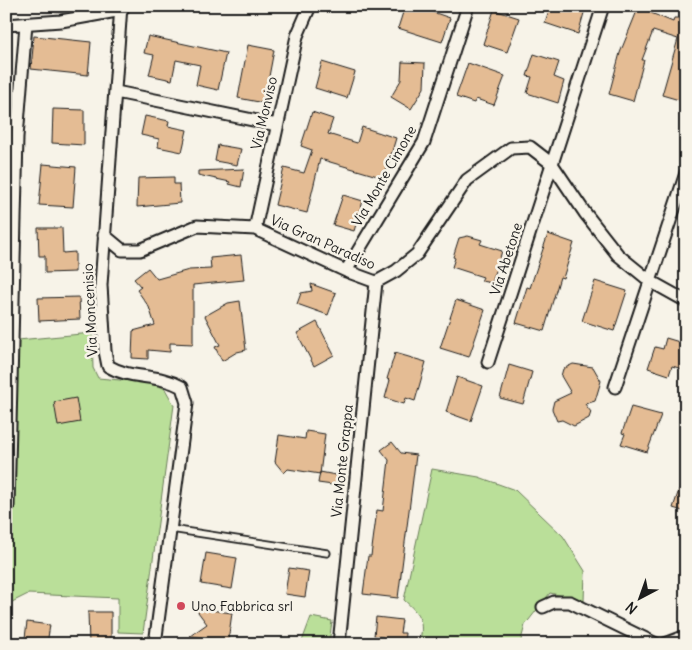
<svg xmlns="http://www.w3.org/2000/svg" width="692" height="650" viewBox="0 0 692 650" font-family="Delius,sans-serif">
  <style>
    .green { fill: #badf99; stroke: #6b7e5a }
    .building { fill: #e4bc94; stroke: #1c1c1c }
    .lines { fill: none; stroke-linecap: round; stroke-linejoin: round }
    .service-casing { stroke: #1c1c1c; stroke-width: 9 }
    .minor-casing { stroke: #1c1c1c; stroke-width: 15 }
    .service { stroke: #f7f3e8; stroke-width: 5.5 }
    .minor { stroke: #f7f3e8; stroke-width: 11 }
    .poi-dot { fill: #d1495b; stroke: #f7f3e8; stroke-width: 2 }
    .labels { text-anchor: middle; stroke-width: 5; stroke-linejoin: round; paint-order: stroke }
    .street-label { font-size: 14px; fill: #1c1c1c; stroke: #f7f3e8 }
    .poi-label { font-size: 14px; fill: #1c1c1c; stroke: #f7f3e8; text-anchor: start }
  </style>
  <rect width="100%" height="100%" fill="#f7f3e8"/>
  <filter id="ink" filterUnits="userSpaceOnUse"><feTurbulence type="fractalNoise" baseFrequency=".02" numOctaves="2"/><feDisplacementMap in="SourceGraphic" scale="10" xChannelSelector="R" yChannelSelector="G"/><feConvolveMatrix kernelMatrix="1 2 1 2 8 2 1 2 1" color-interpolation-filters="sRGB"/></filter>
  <g filter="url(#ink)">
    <!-- green -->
    <path class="green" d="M92,333l1,35 5,10 55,5 12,6 9,16 -31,228 -25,-1v-34l-90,-4 -22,11v-94l8,-6 4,-165z
      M432,469l47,8 36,13 48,46 22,35 -1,30 -34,-8 -25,32 -5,19h-101c6,-22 1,-30 -15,-44z
      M311,617l21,4 -3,23h-28z"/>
    <!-- building -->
    <path class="building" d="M405,6h10l35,12 -8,24 -44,-14z
      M551,6h35l-8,28 -33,-11z
      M639,6h14l-2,7 22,9 1,-4h12v84l-24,-7 16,-56 -25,-8 -11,29h2l-11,41 -24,-7 11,-41z
      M494,10l25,8 -12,34 -24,-8z
      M34,36l57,6 -3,33 -57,-6z
      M148,36l78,17 -8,37 -22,-5 4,-20 -24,-5 -4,20 -23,-5 5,-20 -10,-2z
      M248,45l26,5 -10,53 -26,-5z
      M534,54l25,8 -5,15 10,4 -6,22 -31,-10 5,-16 -5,-1z
      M322,62l33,10 -8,26 -32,-10z
      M402,62l23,1 -1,25 -13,21 -20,-12 10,-17z
      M468,63l37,13 -11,29 -18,-6 -2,4 -18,-6z
      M53,109l31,1v35l-32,-2z
      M312,112l21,7 -5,15 29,9 5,-16 34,11 -12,40 -64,-19 -13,54 -32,-8 9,-37 20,5 8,-23 -11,-4z
      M145,116l24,5 -1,5 19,4 -5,22 -24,-5 1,-8 -18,-4z
      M218,145l23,4 -4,16 -22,-4z
      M43,164l33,3 -3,40 -34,-2z
      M244,169l-3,18 -12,-3 1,-2 -32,-7v-4z
      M174,177v7h5l1,19 -43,4 1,-29z
      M343,195l20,6 -9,30 -21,-6z
      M38,228h24l1,25 12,-1v20l-30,1v-17h-6z
      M548,234l26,9 -11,35 -3,-1 -16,54 -28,-8 11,-36 3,1z
      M468,236l14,4 -2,4 22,7 -10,32 -11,-2 2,-4 -31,-10 3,-9 -2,-1 6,-19z
      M241,255l3,25 -51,5v59l-23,-1v9l-22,-2v9l-16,-1 1,-27 22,-6 -6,-18 -12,-17 4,-3 -7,-8 14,-11 9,11 32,-9 22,-1 -1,-11z
      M595,281l32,10 -13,40 -32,-10z
      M311,284l25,9 -8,22 -31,-11 4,-11 11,-2z
      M79,297l1,22 -41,2 -1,-23z
      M456,300l29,10 -16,47 -29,-9z
      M240,301l6,49 -9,2 -15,9 -7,-14 5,-2 -15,-29 23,-13z
      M317,322l17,33 -20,11 -17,-33z
      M666,338l20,6v26l-14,-4 -3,9 -21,-7 7,-21 8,2z
      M395,353l31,9 -11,39 -9,-3 -2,6 -19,-6 5,-18 -3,-1z
      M573,364l20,3 8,14 -6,20 -10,3 6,8 -2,6 -15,8 -12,-6 -5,1 -5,-12 2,-8 17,-8 -10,-17 2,-7z
      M509,365l23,7 -9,32 -23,-6z
      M457,377l26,9 -12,35 -25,-9z
      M76,398l4,24 -22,4 -4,-24z
      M631,407l30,8 -14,37 -26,-8 4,-10 -3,-1z
      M306,431l19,3 -5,40 -32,-5 -4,4 -9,-11 4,-27 26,4z
      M392,442l9,11 15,2 -18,143 -35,-4 5,-38h3l6,-46 6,1 6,-51 -8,-10z
      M320,472l21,4 -1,10 -22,-3z
      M684,475l2,1v36l-13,-4z
      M206,553l31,5 -5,31 -31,-5z
      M289,568l20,3 -4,26 -20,-3z
      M195,608l37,5 -4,28 -38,-5 17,-12z
      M88,612h23v32h-22z
      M376,617l26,3 -2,13h5l-1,11h-22l1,-7 -9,-1z
      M27,622l23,3 -3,19h-20l1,-6h-3z"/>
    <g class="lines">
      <defs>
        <path id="service" d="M171,529l156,24"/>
        <path id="minor" d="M121,6l-20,279 4,66 3,15c23,14 49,7 74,21l5,16 -32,241
          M6,25l55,-4 61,-11
          M116,92l161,33
          M255,229l42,-193 13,-30
          M104,235l18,15h18l57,-24 58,3 91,42 30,11 20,-11 21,-17 50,-74 44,-32 19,-1 22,17 33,49 33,42 32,26 36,20
          M346,271l78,-129 44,-136
          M488,362l115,-356
          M615,387l71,-214
          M6,508l2,-2 9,-369 9,-113
          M543,607l11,-5h16l86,42
          M339,644l37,-362
          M665,644l21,-8"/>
      </defs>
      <!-- service casing -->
      <use href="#service" class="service-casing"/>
      <!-- minor casing -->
      <use href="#minor" class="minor-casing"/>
      <!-- service -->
      <use href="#service" class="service"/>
      <!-- minor -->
      <use href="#minor" class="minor"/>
    </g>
  </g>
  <!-- markers -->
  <circle class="poi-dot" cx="181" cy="606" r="5"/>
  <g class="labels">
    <!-- street labels -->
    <g class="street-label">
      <text transform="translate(264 113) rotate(-77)" y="5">Via Monviso</text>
      <text transform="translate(384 176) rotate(-60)" y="5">Via Monte Cimone</text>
      <text transform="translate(323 242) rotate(24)" y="5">Via Gran Paradiso</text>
      <text transform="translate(506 259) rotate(-72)" y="5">Via Abetone</text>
      <text transform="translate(90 310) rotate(-93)" y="5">Via Moncenisio</text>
      <text transform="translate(342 461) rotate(-84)" y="5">Via Monte Grappa</text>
    </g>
    <!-- poi labels -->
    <g class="poi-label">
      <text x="191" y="611">Uno Fabbrica srl</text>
    </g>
  </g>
  <!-- margin -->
  <rect width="692" height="650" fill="none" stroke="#f7f3e8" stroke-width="25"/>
  <rect x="12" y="12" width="667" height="625" fill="none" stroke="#1c1c1c" stroke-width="2" filter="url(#ink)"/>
  <!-- north arrow -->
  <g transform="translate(640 598) rotate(221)" stroke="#f7f3e8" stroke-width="4" paint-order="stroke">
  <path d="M0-4L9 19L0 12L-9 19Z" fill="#1c1c1c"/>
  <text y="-8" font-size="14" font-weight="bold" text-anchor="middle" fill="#1c1c1c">N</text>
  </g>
</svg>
